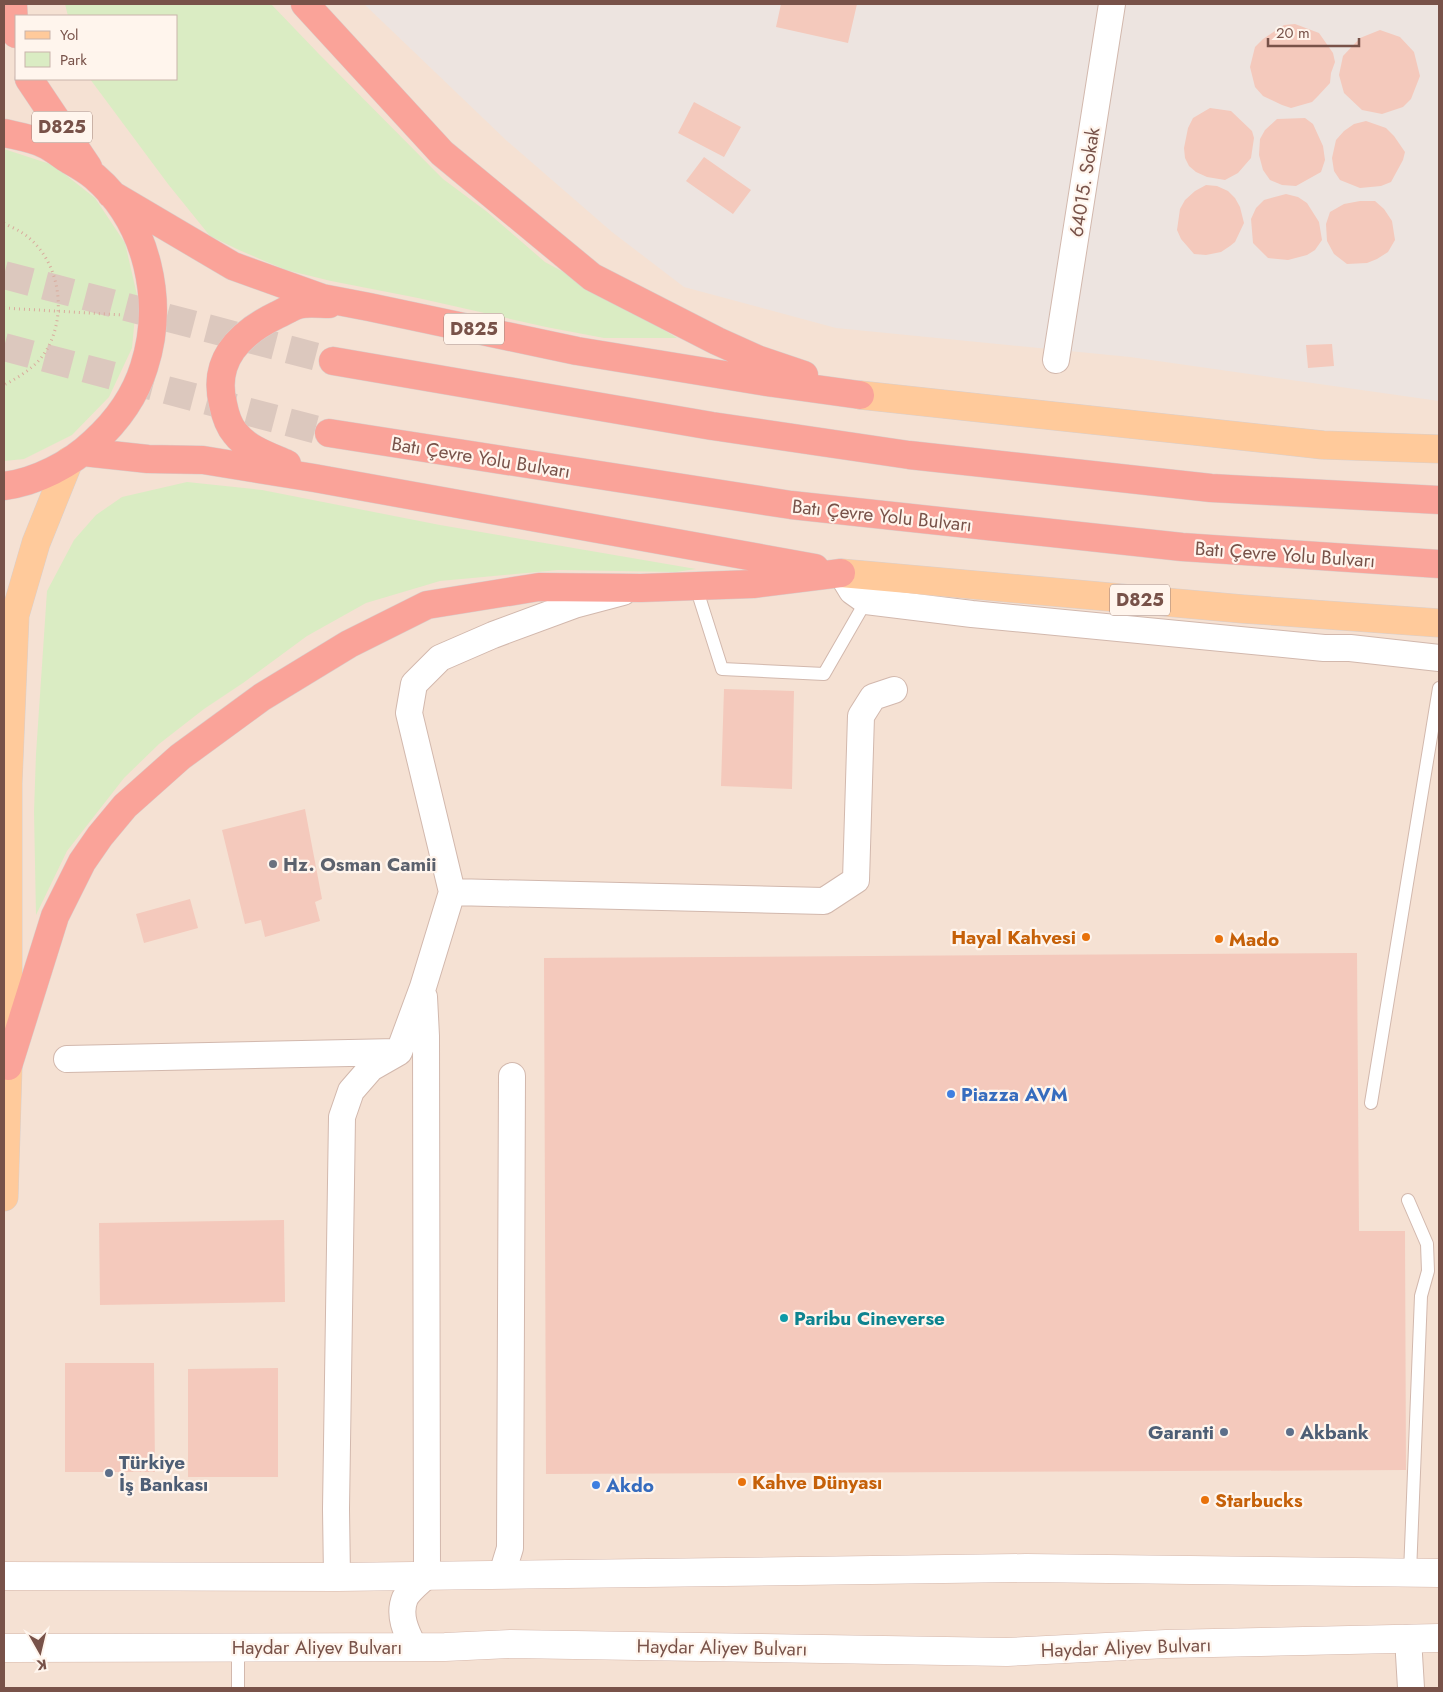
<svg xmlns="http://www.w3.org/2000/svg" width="1443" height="1692" viewBox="0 0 1443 1692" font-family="Jost,sans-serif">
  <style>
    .residential { fill: #f5e1d3; fill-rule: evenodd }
    .industrial { fill: #ede4e0 }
    .green { fill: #daecc3 }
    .building { fill: #f4c9bc }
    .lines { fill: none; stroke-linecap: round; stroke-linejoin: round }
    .highway-tunnel { stroke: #dcc8be; stroke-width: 28; stroke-dasharray: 28 14; stroke-linecap: butt }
    .lane-casing { stroke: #d2b8ad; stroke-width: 14 }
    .street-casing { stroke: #d2b8ad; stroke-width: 28 }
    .secondary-casing { stroke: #d5b7ab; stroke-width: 29 }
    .primary-casing { stroke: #d9cfcc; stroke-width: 29 }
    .highway-casing { stroke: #d9cfcc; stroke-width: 29 }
    .path { stroke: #d9ac9e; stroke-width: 3; stroke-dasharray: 1 4; stroke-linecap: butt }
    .lane { stroke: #fff; stroke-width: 12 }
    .street { stroke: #fff; stroke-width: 26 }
    .secondary { stroke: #fff; stroke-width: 28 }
    .primary { stroke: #ffca9b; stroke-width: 28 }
    .highway { stroke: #faa399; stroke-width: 28 }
    .worship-dot { fill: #6b7280; stroke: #fff5ed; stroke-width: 2 }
    .food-dot { fill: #e8710a; stroke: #fff5ed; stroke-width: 2 }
    .shop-dot { fill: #3f7fe0; stroke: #fff5ed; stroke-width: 2 }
    .culture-dot { fill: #0f9aa8; stroke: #fff5ed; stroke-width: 2 }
    .service-dot { fill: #5c6f8a; stroke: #fff5ed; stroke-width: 2 }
    .labels { text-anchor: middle; stroke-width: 4.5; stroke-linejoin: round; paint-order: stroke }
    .shield { fill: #fff5ed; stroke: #a0837a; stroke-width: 1 }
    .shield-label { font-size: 18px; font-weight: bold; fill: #785249 }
    .street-label { font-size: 19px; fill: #785249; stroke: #fff5ed }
    .worship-label { font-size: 19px; font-weight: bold; fill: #5b616d; stroke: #fff5ed; text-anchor: start }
    .food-label { font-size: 19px; font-weight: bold; fill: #c56008; stroke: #fff5ed; text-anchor: start }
    .shop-label { font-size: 19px; font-weight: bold; fill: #366cbe; stroke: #fff5ed; text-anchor: start }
    .culture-label { font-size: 19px; font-weight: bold; fill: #0d838f; stroke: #fff5ed; text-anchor: start }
    .service-label { font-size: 19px; font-weight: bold; fill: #4e5e75; stroke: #fff5ed; text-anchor: start }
  </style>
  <rect width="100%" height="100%" fill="#fdf0e5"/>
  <!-- residential -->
  <path class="residential" d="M4,4h1435v1684h-1435zM16,16h160v63h-160z"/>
  <!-- industrial -->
  <path class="industrial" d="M364,4h1075v397l-309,-44 -294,-29 -152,-41 -72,-55 -105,-91z"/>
  <!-- green -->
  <path class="green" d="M65,4h206l47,49 125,126 43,32 59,51 75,41 57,35h-73l-58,-11 -128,-29 -87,-17 -45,-11 -47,-20 -29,-14 -42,-52 -78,-105h86v-63h-108z
    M4,149l49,16 42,33 30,45 12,52 -5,53 -23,49 -37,38 -48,24 -20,2z
    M187,482l75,8 178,35 256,44 -20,3 -118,-2 -118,11 -74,22 -59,33 -64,47 -39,26 -45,35 -35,34 -57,73 -31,64 -2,-103 2,-58 11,-163 27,-51 22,-25 26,-18z"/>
  <!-- building -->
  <path class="building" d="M781,4h76l-9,39 -72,-16z
    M1295,24l24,9 14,20 2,9 -4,11 -1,10 -12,13 -6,6 -21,6 -9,-3 -19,-9 -8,-9 -5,-20 5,-20 8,-8 21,-14z
    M1380,30l20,7 14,15 6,24 -9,23 -8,8 -21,7 -20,-4 -18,-17 -5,-18 4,-19 17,-18z
    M694,102l47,25 -17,30 -46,-24z
    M1210,108l21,3 21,20 2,7 -3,20 -13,15 -13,7 -18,-3 -11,-5 -7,-6 -4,-8 -1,-10 4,-20 5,-10z
    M1305,118l8,6 10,22 2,14 -4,12 -25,14 -14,-1 -12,-5 -7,-10 -4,-15 1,-16 5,-9 12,-11z
    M1366,121l20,7 8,8 11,16 -2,8 -12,22 -10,4 -21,2 -20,-8 -6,-9 -2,-13 4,-18 8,-9 10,-7z
    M704,157l47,33 -18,24 -47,-33z
    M1206,185l11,1 11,5 7,7 5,9 4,16 -9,19 -5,4 -9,6 -15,3 -12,-1 -13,-15 -4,-9 3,-21 5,-9 10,-9z
    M1286,194l12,3 9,6 12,19 3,18 -7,10 -8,5 -19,5 -20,-2 -15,-15 -2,-24 5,-11 8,-8z
    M1360,201h15l9,8 8,12 3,19 -7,12 -11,7 -10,4 -20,1 -13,-10 -7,-13 -1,-17 4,-12 14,-8z
    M1332,344l2,22 -26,2 -2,-23z
    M724,689l70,2 -2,98 -71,-3z
    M305,809l17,90 -7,3 5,19 -55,16 -4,-17 -16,4 -23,-94z
    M190,899l8,29 -54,15 -8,-29z
    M1357,953l2,278h46l1,239 -860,4 -2,-516z
    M284,1220l1,82 -185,3 -1,-82z
    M65,1363h89l1,109h-90z
    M278,1368v109h-90v-108z"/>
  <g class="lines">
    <!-- highway-tunnel -->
    <path class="highway-tunnel" d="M4,275l329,86
      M4,347l325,86"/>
    <defs>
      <path id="lane" d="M696,587l26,82 102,5 42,-73
        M1371,1103l68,-415
        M1408,1200l19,44 1,27 -7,25 -11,277
        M238,1688v-41"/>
      <path id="street" d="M1056,360l56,-356
        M841,573l11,18 14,10 106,13 352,34h26l89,10
        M452,892l372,9 32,-21 5,-164 12,-19 21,-7
        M67,1059l330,-7
        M502,1574l8,-26 2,-472
        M337,1577l-1,-68 6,-392 9,-26 20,-23 28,-16 24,-65 29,-95 -43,-179 5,-29 26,-26 53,-23 81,-30 49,-13
        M1408,1638l3,50
        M414,1647c-8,-15 -16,-32 -9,-49 4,-8 16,-17 22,-23l-1,-539 -2,-39"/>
      <path id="secondary" d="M4,1576l333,1 689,-9 413,5
        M4,1648l441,-1 66,-3 496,8 159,-8 273,-6"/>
      <path id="primary" d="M860,395l463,50 116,4
        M841,573l402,36 196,14
        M4,1197l4,-131v-283l7,-168 21,-72 33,-82"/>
      <path id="highway" d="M13,4l1,20 2,10
        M305,4l137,149 150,124 125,64 40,18 47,16
        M29,79l59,88
        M4,133c13,3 27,5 40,11 9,4 17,11 25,16 9,5 18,10 26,17 53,46 70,125 49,190 -9,29 -28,55 -50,75 -23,22 -58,40 -90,44
        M111,194l122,72 89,32 47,9 208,44 196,32 87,12
        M333,361l379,65 197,29 302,33 228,12
        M329,433l462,72 391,42 257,17
        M83,452l65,7 55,1 111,18 501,90
        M287,464c-18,-8 -40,-15 -52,-31 -7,-8 -10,-19 -12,-29 -11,-44 17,-71 54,-89 7,-3 14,-8 21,-10 9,-3 22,-1 31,-1
        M8,1066l47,-150 27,-54 18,-26 25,-30 55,-49 82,-60 87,-53 78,-39 112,-18 102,1 112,-4 88,-11"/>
    </defs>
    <!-- lane casing -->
    <use href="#lane" class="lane-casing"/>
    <!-- street casing -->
    <use href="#street" class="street-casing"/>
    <!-- secondary casing -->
    <use href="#secondary" class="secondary-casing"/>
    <!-- primary casing -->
    <use href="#primary" class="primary-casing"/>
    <!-- highway casing -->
    <use href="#highway" class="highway-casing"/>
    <!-- path -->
    <path class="path" d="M4,223c5,3 12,6 17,9 41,26 49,89 20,126 -10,12 -24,20 -37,27
      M4,308l119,7"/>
    <!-- lane -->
    <use href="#lane" class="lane"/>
    <!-- street -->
    <use href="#street" class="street"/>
    <!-- secondary -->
    <use href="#secondary" class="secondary"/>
    <!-- primary -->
    <use href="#primary" class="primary"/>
    <!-- highway -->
    <use href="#highway" class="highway"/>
  </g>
  <!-- markers -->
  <circle class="worship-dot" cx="273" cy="864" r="5"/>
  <g class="food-dot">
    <circle cx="1086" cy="937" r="5"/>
    <circle cx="1219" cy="939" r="5"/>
    <circle cx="742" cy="1482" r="5"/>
    <circle cx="1205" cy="1500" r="5"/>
  </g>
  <g class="shop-dot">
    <circle cx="951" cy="1094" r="5"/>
    <circle cx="596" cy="1485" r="5"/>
  </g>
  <circle class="culture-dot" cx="784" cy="1318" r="5"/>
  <g class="service-dot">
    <circle cx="1224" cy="1432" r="5"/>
    <circle cx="1290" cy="1432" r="5"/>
    <circle cx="109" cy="1473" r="5"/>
  </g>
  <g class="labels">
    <!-- shield labels -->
    <g class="shield">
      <rect x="32" y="111.5" width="60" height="31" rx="4"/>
      <rect x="444" y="313.5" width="60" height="31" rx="4"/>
      <rect x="1110" y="584.5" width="60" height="31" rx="4"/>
    </g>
    <g class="shield-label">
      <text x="62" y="133">D825</text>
      <text x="474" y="335">D825</text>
      <text x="1140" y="606">D825</text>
    </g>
    <!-- street labels -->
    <g class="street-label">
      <text transform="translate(1084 182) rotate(-81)" y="7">64015. Sokak</text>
      <text transform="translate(481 457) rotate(9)" y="7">Batı Çevre Yolu Bulvarı</text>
      <text transform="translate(882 515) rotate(6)" y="7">Batı Çevre Yolu Bulvarı</text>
      <text transform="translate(1285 554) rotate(4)" y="7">Batı Çevre Yolu Bulvarı</text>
      <text x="317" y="1654">Haydar Aliyev Bulvarı</text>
      <text transform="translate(722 1647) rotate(1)" y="7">Haydar Aliyev Bulvarı</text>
      <text transform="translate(1126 1647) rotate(-2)" y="7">Haydar Aliyev Bulvarı</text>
    </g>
    <!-- worship labels -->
    <g class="worship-label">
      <text x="283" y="871">Hz. Osman Camii</text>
    </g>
    <!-- food labels -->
    <g class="food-label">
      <text x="1076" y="944" text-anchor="end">Hayal Kahvesi</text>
      <text x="1229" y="946">Mado</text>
      <text x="752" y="1489">Kahve Dünyası</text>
      <text x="1215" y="1507">Starbucks</text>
    </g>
    <!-- shop labels -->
    <g class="shop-label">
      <text x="961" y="1101">Piazza AVM</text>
      <text x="606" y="1492">Akdo</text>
    </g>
    <!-- culture labels -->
    <g class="culture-label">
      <text x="794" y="1325">Paribu Cineverse</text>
    </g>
    <!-- service labels -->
    <g class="service-label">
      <text x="1214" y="1439" text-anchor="end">Garanti</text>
      <text x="1300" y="1439">Akbank</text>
      <text x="119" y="1469">Türkiye<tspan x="119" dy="22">İş Bankası</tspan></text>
    </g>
  </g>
  <!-- border -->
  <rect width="1443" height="1692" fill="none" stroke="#785249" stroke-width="10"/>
  <!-- legend -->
  <rect x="15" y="15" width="162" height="65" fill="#fff5ed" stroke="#c9b4ab"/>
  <rect x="25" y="31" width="25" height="8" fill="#ffca9b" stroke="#c9b4ab"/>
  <text x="60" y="40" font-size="15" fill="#785249">Yol</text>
  <rect x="25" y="52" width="25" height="15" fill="#daecc3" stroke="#c9b4ab"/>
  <text x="60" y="65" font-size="15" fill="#785249">Park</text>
  <!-- north arrow -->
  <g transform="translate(40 1652) rotate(172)" stroke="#fff5ed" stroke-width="4" paint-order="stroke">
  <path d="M0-4L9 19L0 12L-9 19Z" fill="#785249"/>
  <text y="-8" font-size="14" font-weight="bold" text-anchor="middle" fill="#785249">K</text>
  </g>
  <!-- scale -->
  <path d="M1268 38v8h91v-8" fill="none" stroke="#785249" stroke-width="2.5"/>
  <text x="1276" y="38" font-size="15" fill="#785249" stroke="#fff5ed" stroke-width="4" paint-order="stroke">20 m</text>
</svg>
